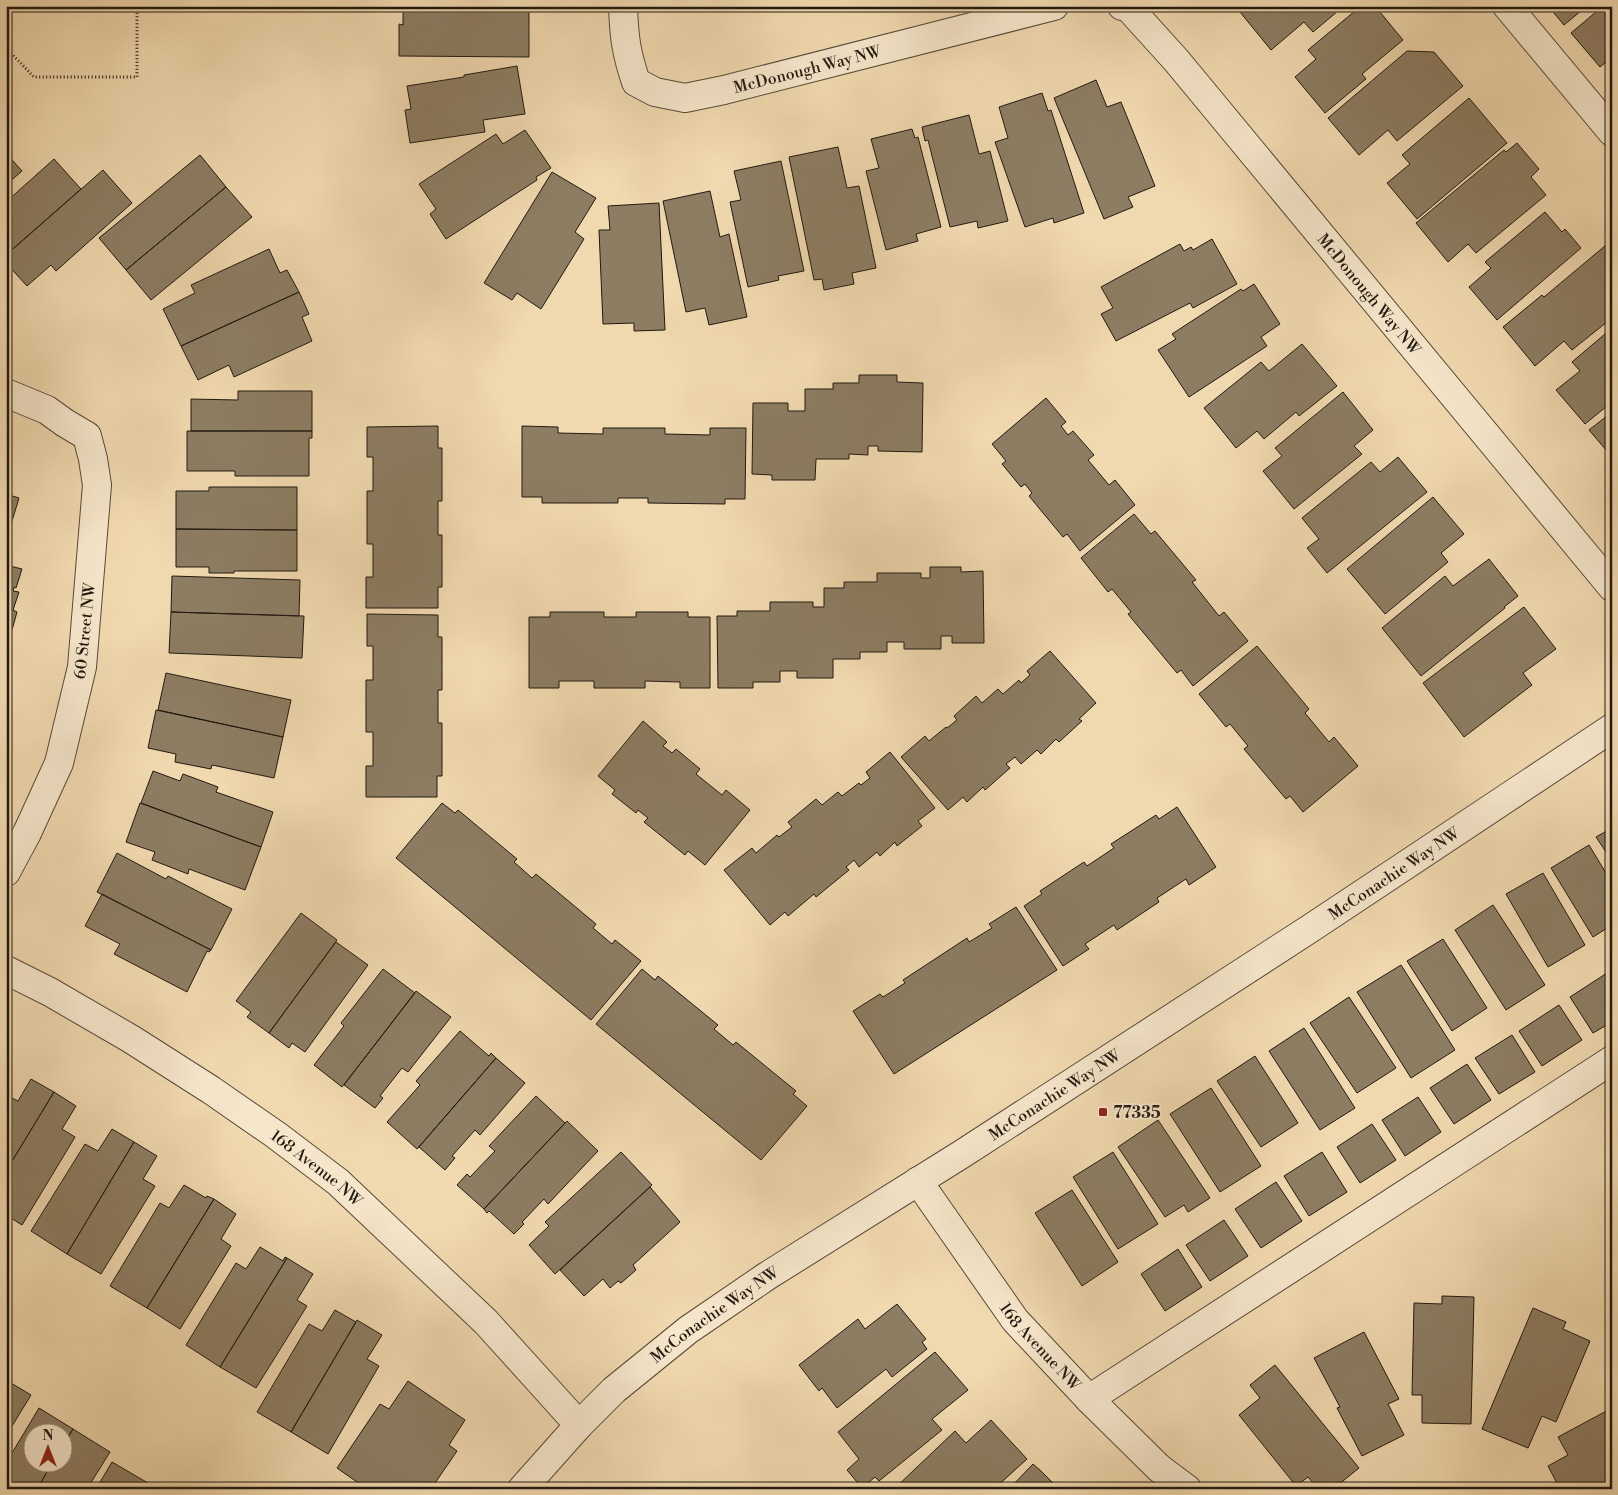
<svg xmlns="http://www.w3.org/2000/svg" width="1618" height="1495" viewBox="0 0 1618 1495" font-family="'Libre Bodoni',serif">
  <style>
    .building { fill: #8d7d63; stroke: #211a10 }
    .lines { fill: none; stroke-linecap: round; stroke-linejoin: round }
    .minor-casing { stroke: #554a38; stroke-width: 30 }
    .path { stroke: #211a10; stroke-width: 3; stroke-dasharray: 1 2.5; stroke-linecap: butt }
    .minor { stroke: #f6e6cb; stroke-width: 28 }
    .poi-dot { fill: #8f2418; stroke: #f6e6cb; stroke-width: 2 }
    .labels { text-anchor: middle; stroke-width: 4; stroke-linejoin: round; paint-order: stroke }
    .street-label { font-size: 16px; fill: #211a10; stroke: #f6e6cb }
    .poi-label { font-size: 16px; font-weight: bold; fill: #211a10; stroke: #f6e6cb; text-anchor: start }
  </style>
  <rect width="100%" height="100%" fill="#f1d9af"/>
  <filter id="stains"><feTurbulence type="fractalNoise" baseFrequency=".004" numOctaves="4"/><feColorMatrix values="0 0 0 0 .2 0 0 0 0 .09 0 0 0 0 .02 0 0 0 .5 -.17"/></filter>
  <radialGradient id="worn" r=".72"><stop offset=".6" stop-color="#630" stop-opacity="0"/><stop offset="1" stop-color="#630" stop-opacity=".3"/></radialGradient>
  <!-- building -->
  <path class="building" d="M403,6h90v5h36v46l-130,-1v-32l4,1z
    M1247,6h97l-31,26 -9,-10 -33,28 -31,-38z
    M1361,6h14l28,34 -41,34 4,5 -41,34 -30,-36 21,-18 -8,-9z
    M1548,6h39l-23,19z
    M1603,6h5l4,4v47l-12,10 -29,-34z
    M1407,51l27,1 29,34 -66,55 -9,-11 -29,25 -31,-37z
    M517,66l8,48 -42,6 2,12 -75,11 -5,-33 6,-1 -4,-23 57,-9v-2z
    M1096,80l11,27 14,-5 34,84 -27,11 5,10 -29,12 -50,-121z
    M1042,93l6,18 3,-1 33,103 -30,10 -1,-5 -28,9 -30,-85 13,-4 -9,-31z
    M1469,98l38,45 -90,76 -30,-36 23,-19 -8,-9z
    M969,115l10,39 11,-3 18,70 -30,7 -1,-7 -27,6 -22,-87 -3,1 -3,-14z
    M912,129l3,9 3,-1 23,90 -25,7 2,7 -32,9 -20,-79 13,-3 -8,-29z
    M525,130l26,38 -15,9 1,3 -91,59 -16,-25 6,-5 -17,-25 77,-50 7,10z
    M1517,143l22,26 -8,8 15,18 -70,58 -8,-9 -20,18 -32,-39 88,-73 2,2z
    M838,147l9,41 12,-2 17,82 -24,5 2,11 -30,6 -2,-11 -8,1 -25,-123z
    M6,153l16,18 -16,14z
    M200,155l26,32 -100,83 -27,-32z
    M54,159l27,30 -75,66v-53z
    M781,161l23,110 -26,5 1,4 -31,7 -18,-85 11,-2 -7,-29z
    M103,170l29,33 -76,68 -5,-6 -24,21 -21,-23v-8z
    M552,172l44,26 -21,34 9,7 -43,70 -24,-16 -5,7 -28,-17z
    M226,187l26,30 -101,83 -25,-30z
    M710,191l10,46 9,-3 18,83 -38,8 -4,-17 -19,4 -23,-111z
    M659,203l6,127 -31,1v-8l-31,1 -4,-94h11l-2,-24z
    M1545,212l17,20 3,-3 16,19 -84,72 -28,-33 22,-19 -6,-6z
    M1212,239l25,45 -44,24 -3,-5 -74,38 -15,-27 12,-6 -12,-21 79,-43 4,7 7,-4 2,3z
    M1612,240v78l-40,32 -8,-9 -29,25 -32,-39 39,-32 2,2z
    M269,249l11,24 7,-3 12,22 -118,54 -18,-37 32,-16 -4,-8z
    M1254,284l26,40 -19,13 6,9 -78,51 -31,-47 18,-11 -4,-5 69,-45 2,2z
    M299,292l10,22 -7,3 10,24 -78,36 -5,-12 -31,15 -17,-34z
    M1612,328v74l-27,22 -29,-34 24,-19 -8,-9z
    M1302,344l35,42 -38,30 -3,-4 -32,27 -7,-8 -21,17 -32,-40 57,-46 8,9z
    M859,375h38v7l26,1 -1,69 -44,-1v-5h-10v9l-19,-1v5h-33l-1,21h-43v-5l-20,-1 1,-71h35v8h17v-22h28v-6h26z
    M238,391h74v40h-121v-32l47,1z
    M1343,392l30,38 -19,16 8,8 -68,55 -31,-38 19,-15 -7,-8z
    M1046,398l20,24 -5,4 7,9 5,-4 21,24 -6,5 21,25 6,-5 20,25 -55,46 -13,-17 -4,3 -34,-41 3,-3 -7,-9 -4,3 -19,-23 4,-3 -14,-17z
    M1612,412v45l-23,-27z
    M438,426v22h4v53h-4v34h4v52h-4v21h-72v-31h7v-33h-6v-53h6v-34h-6v-30z
    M522,426l36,1v6l45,1v-6h62v6l45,1v-7h36l-1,71h-20v5l-77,-1v-5h-30v5h-76v-6h-20z
    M187,431h125v7h-3v38h-74v-5h-48z
    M1398,457l29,35 -100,81 -20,-25 12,-9 -17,-21 69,-56 9,10z
    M209,487h88v43l-121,-1v-38h33z
    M6,494l13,4 -13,43z
    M1433,497l31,37 -23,19 7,9 -63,52 -38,-45z
    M1134,514l17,20 4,-3 41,49 -4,2 27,34 5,-4 24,29 -55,45 -12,-16 -4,3 -49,-59 3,-2 -19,-23 -4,3 -27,-34z
    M176,529l121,1v41h-63v2h-25v-6h-33z
    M1489,559l29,37 -14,11 1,1 -84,68 -39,-48 63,-52 8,10z
    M6,565l16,4 -6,19 -2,-1 -1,4 6,1 -6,18 4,2 -10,36z
    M930,567h31v5l22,-1 1,72h-32v-7h-11v13h-37v-7h-17v10h-27v7h-27v19h-36v-7h-17v11h-27v6h-35l-1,-72h20v-5h33v-9h43v5h11v-19h20v-6h33v-9h44v5h9z
    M172,576l128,4 -1,36 -128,-4z
    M1524,607l32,42 -33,24 9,12 -68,52 -41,-54z
    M171,612l133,4 -2,42 -133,-5z
    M550,612h54v5h32v-5h52v5h22v71h-30v-6l-35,-1v7h-51v-7h-35v7h-30v-71h21z
    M367,614l71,1v22h4v53h-4v33h4v53h-5v21h-71v-31h7v-34h-7v-52h7v-34h-6z
    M1257,646l52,63 -4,4 24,29 5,-5 24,29 -55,46 -13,-16 -4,3 -42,-50 4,-3 -18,-22 -4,3 -27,-33z
    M1050,651l46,52 -17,16 3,2 -23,21 -3,-3 -15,15 -4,-4 -16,14 -6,-7 -9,7 4,4 -25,22 -2,-3 -16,15 -4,-5 -15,13 -47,-53 24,-21 4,5 17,-14 1,1 10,-8 -3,-4 22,-20 6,7 16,-14 5,5 16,-14 2,3 9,-8 -3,-4z
    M166,673l125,27 -8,37 -125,-27z
    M156,710l127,27 -9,41 -62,-13 -1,4 -36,-7 1,-8 -28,-6z
    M643,721l24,21 -4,4 9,7 4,-4 24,20 -4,5 26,21 4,-5 24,20 -45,55 -17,-14 -3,4 -41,-33 4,-4 -10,-8 -2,3 -24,-19 3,-4 -17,-14z
    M890,752l45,56 -17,13 4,5 -25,20 -2,-4 -15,14 -3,-4 -18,15 -5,-7 -8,7 3,3 -33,27 -2,-3 -26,22 -3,-4 -15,13 -46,-55 28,-22 4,5 21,-18 2,2 13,-10 -4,-5 28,-23 6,6 16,-13 4,4 17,-13 2,2 9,-7 -4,-6z
    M153,771l27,10 3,-7 35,13 -2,5 57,20 -12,35 -120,-44z
    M140,803l121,44 -16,43 -56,-21 -1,5 -36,-14 3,-8 -29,-10z
    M442,803l13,10 3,-3 59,49 -3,3 18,16 4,-4 60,50 -3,4 19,16 3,-4 26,21 -50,59 -195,-162z
    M1177,807l39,60 -27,18 -3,-6 -29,19 2,4 -42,28 -3,-5 -29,19 4,5 -26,17 -39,-60 18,-12 -2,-3 44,-29 3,4 27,-18 -3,-4 45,-29 3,4z
    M1612,828v33l-16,-24z
    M1589,845l23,38v42l-19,12 -42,-69z
    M117,853l49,26 2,-3 64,33 -21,41 -114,-58z
    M1543,873l42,72 -37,22 -42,-73z
    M102,894l109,56 -2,2 -2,-1 -20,41 -73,-38 6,-10 -35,-18z
    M1493,905l52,80 -39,25 -51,-80z
    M1016,907l41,63 -163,104 -41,-63 27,-17 3,3 22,-14 -2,-3 64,-42 2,4 23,-14 -3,-4z
    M301,913l36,27 -68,93 -22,-16 4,-5 -15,-11z
    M1443,939l44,69 -35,23 -45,-70z
    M336,942l32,23 -63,87 -13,-9 -3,5 -20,-15z
    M1401,965l54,85 -44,28 -54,-86z
    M383,969l32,24 -73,94 -28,-22 30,-39 -3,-3z
    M642,969l13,11 3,-4 60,49 -4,4 19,16 3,-3 60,49 -3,3 14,12 -46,54 -165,-136z
    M1607,973l5,7v42l-19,11 -23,-36z
    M416,991l35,26 -43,55 -6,-4 -22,28 3,2 -8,10 -31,-23z
    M1349,997l47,71 -39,25 -47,-70z
    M1559,1005l23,35 -40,26 -23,-35z
    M1304,1028l51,80 -35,22 -51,-79z
    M460,1031l29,25 2,-3 5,5 -79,91 -30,-27 33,-37 -4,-4z
    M1512,1035l23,37 -36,22 -24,-36z
    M1255,1056l43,67 -37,24 -44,-66z
    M496,1058l29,25 -45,52 -5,-5 -23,26 3,2 -10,12 -26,-23z
    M1467,1064l24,36 -37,24 -24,-36z
    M31,1079l23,13 -48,79v-76l12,6z
    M1211,1088l50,78 -41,26 -50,-78z
    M54,1092l22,14 -14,23 13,8 -53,88 -16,-10v-44z
    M536,1096l29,27 -81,86 -27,-24 10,-11 3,3 25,-26 -6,-5z
    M1418,1097l23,35 -36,24 -23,-36z
    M1158,1120l52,78 -22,14 -4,-7 -19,12 -47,-70z
    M567,1121l31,30 -50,53 -4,-5 -22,23 2,2 -10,10 -25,-23 -2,2 -3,-4z
    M1372,1124l24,36 -36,23 -23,-36z
    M112,1129l22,13 -67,112 -36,-23 54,-87 13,7z
    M134,1142l23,14 -14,23 12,7 -54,88 -34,-20z
    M621,1152l31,33 -97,89 -26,-29 20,-19 -4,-4z
    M1113,1152l45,72 -40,25 -45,-72z
    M1322,1152l25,40 -38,24 -25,-40z
    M1276,1182l26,39 -41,27 -26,-39z
    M184,1185l22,13 1,-2 7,3 -67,109 -37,-22 50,-83 9,5z
    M650,1187l30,35 -47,43 3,5 -15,13 -3,-2 -8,7 -7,-9 -19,17 -24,-26z
    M1072,1190l46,72 -36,24 -47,-73z
    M214,1199l22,15 -15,25 10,7 -51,83 -33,-21z
    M1224,1220l24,36 -38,25 -24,-36z
    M260,1247l23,14 2,-4 2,1 -67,109 -34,-22 50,-82 10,6z
    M1178,1249l24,38 -37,24 -24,-37z
    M287,1258l26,16 -16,26 10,6 -51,82 -36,-21z
    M1442,1296l32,1 -3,127 -49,-1v-28h-10l2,-92 28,1z
    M897,1304l29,35 -4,3 5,7 -35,28 -6,-8 -49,39 -15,-20 -3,3 -20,-26 59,-46 7,10z
    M1533,1308l33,14 -3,7 27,12 -34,81 -14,-6 -14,32 -46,-19z
    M335,1310l21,12 -65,110 -34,-20 52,-88 13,7z
    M357,1320l25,15 -15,24 12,7 -51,88 -37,-22z
    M1364,1332l35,67 -11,5 16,31 -42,21 -25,-48 3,-1 -26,-49z
    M935,1352l33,38 -36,29 10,11 -63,51 -4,-4 -13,11 -15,-18 12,-11 -21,-27z
    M1275,1365l84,103 -26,21h-15l-10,-12 -12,9 -57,-71 21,-17 -10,-13z
    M6,1380l25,15 -25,41z
    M408,1381l57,39 -16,25 8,6 -26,38h-64l-30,-21 43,-64 9,5z
    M39,1408l34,21 -11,18v-15h-30v30h21l-16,27h-31v-26z
    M1612,1408v72l-2,1 1,3 -9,5h-42l-12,-23 20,-11 -10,-18z
    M991,1420l36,39 -33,30h-100l61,-58 11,12z
    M73,1429l37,23 -23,37h-50l16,-27h9v-15z
    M112,1462l36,21 -4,6h-48z
    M1033,1464l8,7 18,18h-50z
    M148,1483l10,6h-14z"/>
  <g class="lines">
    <defs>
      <g id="minor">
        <path id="s1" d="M623,6c1,31 3,46 13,76l19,10 30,6 39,-8 330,-84"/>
        <path id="s2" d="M1122,6l6,1 48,53 436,527"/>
        <path d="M1507,6l105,126"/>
        <path d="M6,393l41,17 18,13 22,13 6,23 4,26 -15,182 -23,96 -32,70 -21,39"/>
        <path id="s3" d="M6,970l44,22 81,47 80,51 65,45 62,47 148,140 93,103"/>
        <path id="s4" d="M918,1181l97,139 74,79 70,69 28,21"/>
        <path d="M1089,1399l523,-339"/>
        <path id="s5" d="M522,1489l57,-64 35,-35 74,-60 79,-54 195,-122 349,-226 301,-200"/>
      </g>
    </defs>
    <!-- minor casing -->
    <use href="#minor" class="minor-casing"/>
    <!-- path -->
    <path class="path" d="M6,48l28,29h103v-71"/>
    <!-- minor -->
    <use href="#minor" class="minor"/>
  </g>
  <!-- markers -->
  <rect class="poi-dot" x="1098" y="1107" width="10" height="10" rx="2.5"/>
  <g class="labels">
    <!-- street labels -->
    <g class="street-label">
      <text dy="6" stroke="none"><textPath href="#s1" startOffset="255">McDonough Way NW</textPath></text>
      <text dy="6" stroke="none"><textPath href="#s2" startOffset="381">McDonough Way NW</textPath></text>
      <text transform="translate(84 631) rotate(-84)" y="6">60 Street NW</text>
      <text dy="6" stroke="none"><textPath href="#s5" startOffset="1071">McConachie Way NW</textPath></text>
      <text dy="6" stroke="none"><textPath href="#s5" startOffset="666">McConachie Way NW</textPath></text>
      <text dy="6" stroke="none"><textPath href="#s3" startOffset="369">168 Avenue NW</textPath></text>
      <text dy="6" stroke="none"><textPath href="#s5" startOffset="261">McConachie Way NW</textPath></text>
      <text dy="6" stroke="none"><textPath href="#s4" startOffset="206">168 Avenue NW</textPath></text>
    </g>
    <!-- poi labels -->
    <g class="poi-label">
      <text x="1113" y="1118">77335</text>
    </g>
  </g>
  <!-- margin -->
  <rect width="1618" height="1495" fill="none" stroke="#f1d9af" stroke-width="25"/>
  <rect x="8" y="8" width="1603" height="1480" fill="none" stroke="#211a10" stroke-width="2.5"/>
  <rect x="12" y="12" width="1593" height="1470" fill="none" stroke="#211a10"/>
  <!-- north arrow -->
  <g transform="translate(48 1448)"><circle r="24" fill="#f6e6cb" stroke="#a19480"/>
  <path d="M0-4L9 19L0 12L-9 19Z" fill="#8f2418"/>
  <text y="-8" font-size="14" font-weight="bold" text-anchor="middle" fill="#211a10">N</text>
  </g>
  <rect width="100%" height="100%" filter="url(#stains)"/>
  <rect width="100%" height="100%" fill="url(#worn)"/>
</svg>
